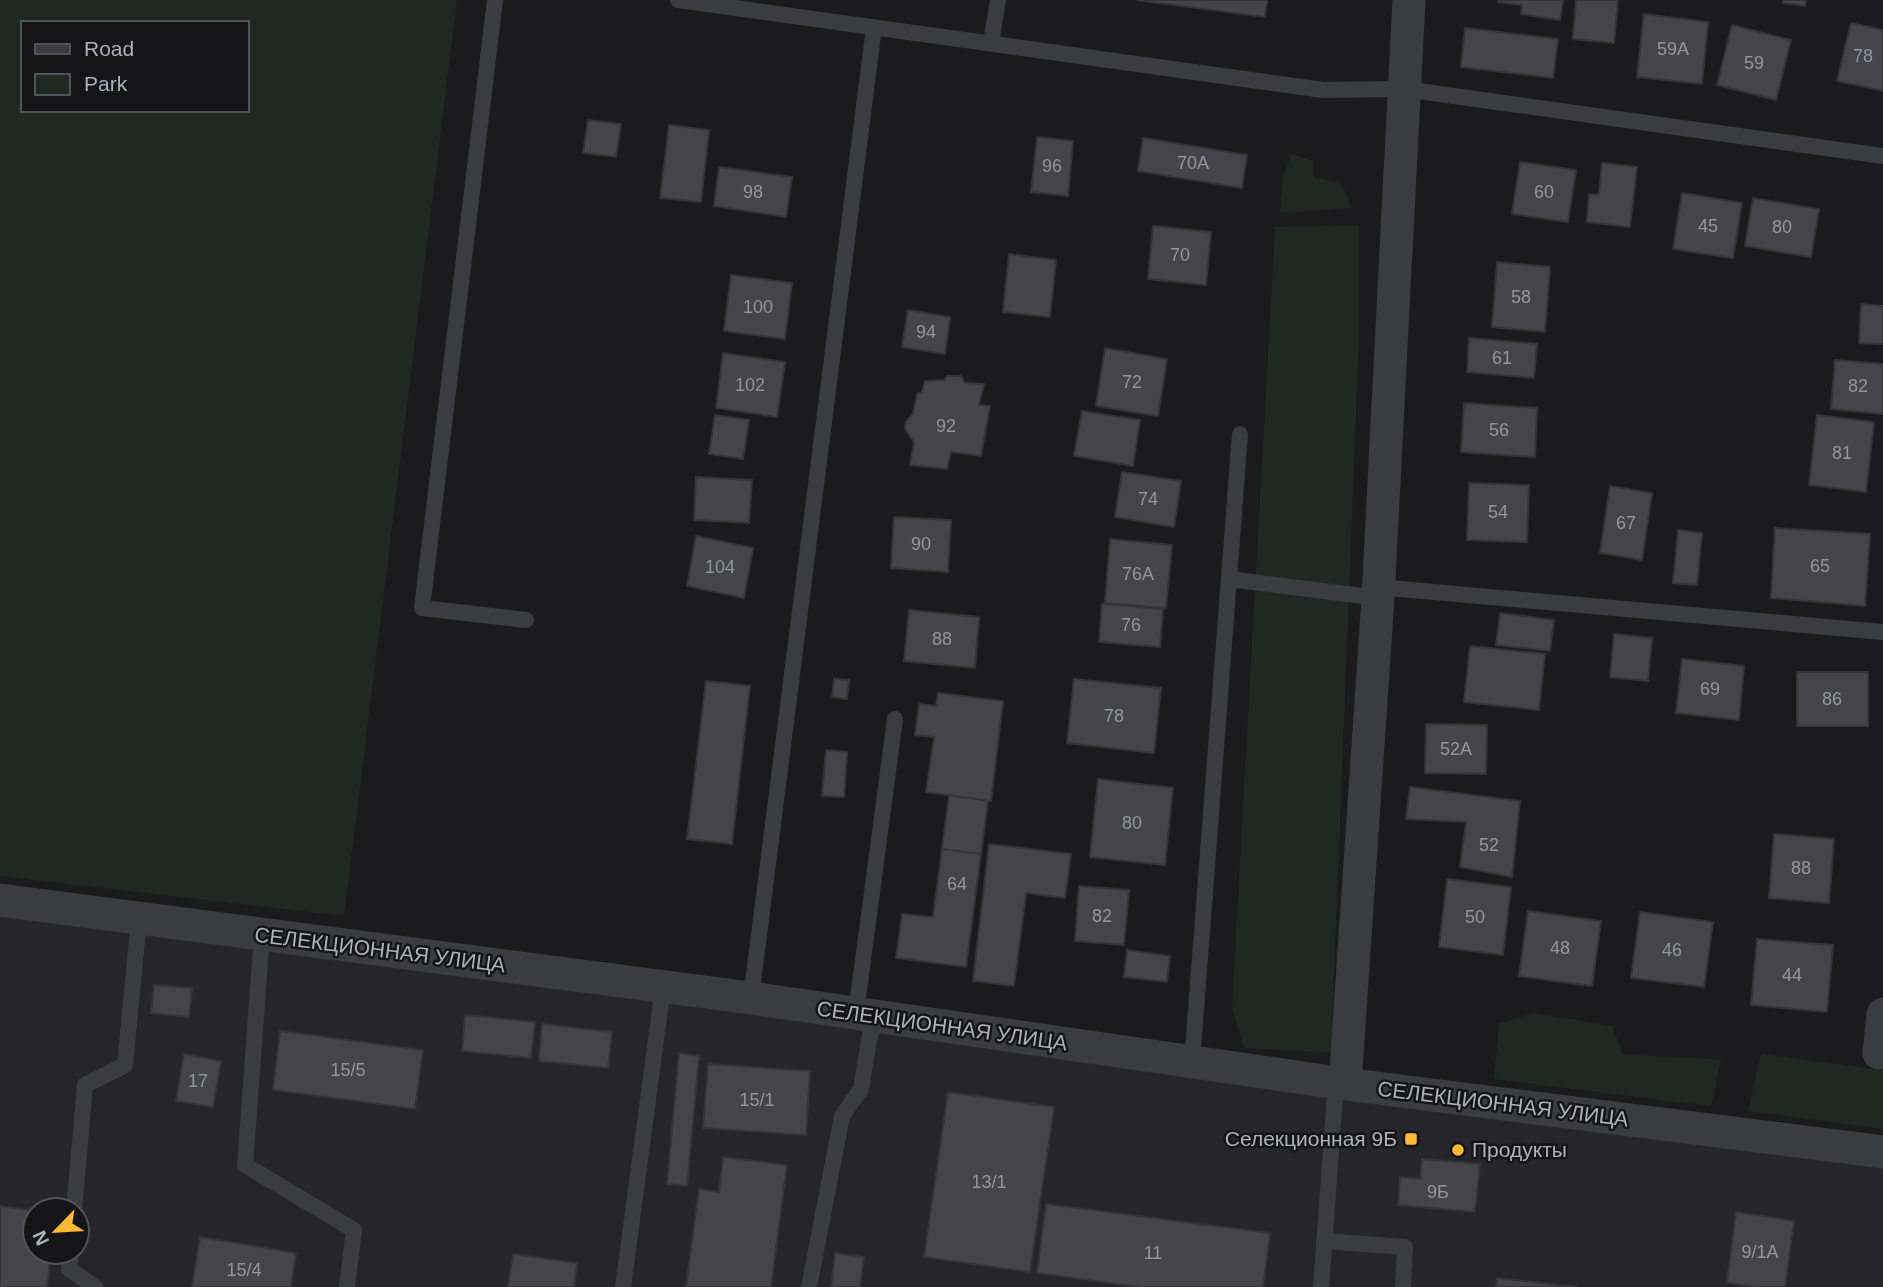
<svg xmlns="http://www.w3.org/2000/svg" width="1883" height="1287" viewBox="0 0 1883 1287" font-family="Arial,sans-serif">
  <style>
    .built { fill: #26262a; fill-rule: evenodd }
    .green { fill: #202921; fill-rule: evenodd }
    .building { fill: #44444a; stroke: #353439; stroke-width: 2 }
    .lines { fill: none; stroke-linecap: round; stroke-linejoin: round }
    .lane { stroke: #3b3c42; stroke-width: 16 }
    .street { stroke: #3b3c42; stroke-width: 33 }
    .poi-dot { fill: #fcbb33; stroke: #151518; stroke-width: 2.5 }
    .labels { text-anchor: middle; stroke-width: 5; stroke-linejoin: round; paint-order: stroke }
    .number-label { font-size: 18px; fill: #9396a0 }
    .street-label { font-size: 21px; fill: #adb1bd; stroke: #151518 }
    .poi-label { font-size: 21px; fill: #adb1bd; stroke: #151518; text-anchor: end }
  </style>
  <rect width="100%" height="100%" fill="#1b1b1d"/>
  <!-- built -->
  <path class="built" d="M0,907l1883,253v127h-1883zM35,1210h42v42h-42z"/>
  <!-- green -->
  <path class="green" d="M0,0h457l-113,916 -344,-40zM23,23h224v87h-224z
    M1291,154l23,7 -1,16 29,7 9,24 -71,5 3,-34z
    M1359,226v109l-28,718 -87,-5 -12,-40 43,-781z
    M1534,1013l78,13 10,28 99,6 -10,46 -217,-27 5,-55z
    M1761,1054l122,16v59l-135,-18z"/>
  <!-- building -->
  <path class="building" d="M1137,0h130l-2,17z
    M1498,0h65l-3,20 -39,-6 1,-9 -24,-3z
    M1576,0h42l-4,43 -41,-4z
    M1783,0h23l-1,6 -22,-3z
    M1644,14l64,8 -6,62 -65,-7z
    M1851,23l32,7v61l-46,-10z
    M1732,25l59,15 -15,60 -59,-15z
    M1465,28l93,11 -5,39 -92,-11z
    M588,120l33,4 -5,33 -33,-4z
    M669,125l40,5 -8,72 -41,-4z
    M1037,137l36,4 -5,55 -37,-4z
    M1143,138l104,17 -5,33 -104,-17z
    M1520,162l56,8 -8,52 -56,-8z
    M1602,163l35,4 -7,60 -43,-5 2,-27 10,-1z
    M719,167l73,10 -6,40 -72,-11z
    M1682,193l60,10 -9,55 -60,-9z
    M1753,198l66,11 -8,48 -66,-11z
    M1153,226l58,6 -5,53 -58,-6z
    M1009,254l47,6 -6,57 -47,-5z
    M1497,262l53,5 -5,65 -53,-5z
    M731,275l61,8 -7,56 -61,-8z
    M1861,304l22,2v38l-24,-1z
    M908,310l42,7 -5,37 -43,-7z
    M1469,338l68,6 -3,34 -67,-6z
    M1105,348l62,11 -9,57 -62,-10z
    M723,353l62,9 -8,55 -61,-9z
    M1835,360l48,4v50l-52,-5z
    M947,376h14l4,7 19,1 -5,21 11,1 -9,50 -30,-4 -4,17 -37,-4 4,-23 -9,-13 1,-7 7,-9 4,-19 5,-2 3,-11 20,-1z
    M1464,403l73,5 -2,49 -74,-5z
    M1082,411l58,9 -7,46 -59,-10z
    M715,415l34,5 -6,39 -34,-5z
    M1817,415l57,7 -8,70 -57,-7z
    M1122,472l59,9 -7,46 -59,-10z
    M696,477l56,3 -3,43 -55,-3z
    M1469,483l60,2 -2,57 -60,-2z
    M1610,486l42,7 -10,67 -42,-7z
    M894,517l57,3 -3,52 -57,-4z
    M1775,528l95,6 -5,72 -94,-8z
    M1678,530l24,3 -5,52 -24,-2z
    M696,536l57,12 -9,50 -57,-12z
    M1110,539l62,6 -6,63 -61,-5z
    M1102,604l61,5 -3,38 -61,-5z
    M909,610l70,7 -4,51 -71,-7z
    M1500,613l54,7 -4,31 -54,-6z
    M1614,634l38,4 -4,43 -38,-4z
    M1470,646l75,8 -6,56 -75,-8z
    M1682,659l62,7 -5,54 -63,-7z
    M1797,672h71v54h-71z
    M834,679l15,1 -2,19 -15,-2z
    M1074,679l87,9 -7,65 -87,-10z
    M706,681l44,5 -18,158 -45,-5z
    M938,693l65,8 -12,100 -65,-9 8,-55 -19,-2 4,-31 17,2z
    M1426,724l61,1 -1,49 -61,-1z
    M826,750l21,2 -3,45 -22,-1z
    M1098,779l75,9 -8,77 -75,-8z
    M1410,787l110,14 -8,76 -52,-10 6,-45 -60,-3z
    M949,795l39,6 -7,53 -39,-5z
    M1774,834l60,5 -5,64 -60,-5z
    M989,844l82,10 -6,44 -39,-5 -12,93 -41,-5z
    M942,849l39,5 -15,113 -70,-9 6,-44 31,3z
    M1447,879l64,8 -8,68 -64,-8z
    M1079,886l50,4 -5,55 -49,-4z
    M1528,911l73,10 -9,65 -73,-10z
    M1640,912l73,10 -9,65 -73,-9z
    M1757,939l76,6 -6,67 -76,-7z
    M1127,950l43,6 -3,26 -43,-5z
    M154,985l38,3 -3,29 -38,-4z
    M465,1015l70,7 -4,36 -69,-7z
    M542,1024l70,8 -4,36 -69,-7z
    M280,1031l143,19 -8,59 -142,-19z
    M679,1053l20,3 -12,130 -20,-2z
    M184,1054l37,7 -8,46 -37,-6z
    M708,1064l102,7 -4,64 -103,-7z
    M948,1092l106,15 -24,165 -106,-15z
    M723,1157l64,8 -16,122h-85l13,-98 20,3z
    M1422,1159l58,5 -5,48 -77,-7 2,-28 20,2z
    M1046,1204l224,29 -7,54h-124l-102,-14z
    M0,1206l35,5v41h16l-4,35h-47z
    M1736,1212l58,9 -9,66h-30l-28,-4z
    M200,1237l96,16 -5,34h-99z
    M835,1253l29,4 -4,30h-29z
    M513,1254l64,9 -3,24h-66z
    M1497,1278l80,9h-81z"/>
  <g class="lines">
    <!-- lane -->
    <path class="lane" d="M495,0l-73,608 104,12
      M678,0l645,90 81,-1 479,67
      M991,43l7,-43
      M1229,579l149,19
      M1378,587l505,45
      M262,935l-17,230 109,65 -7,57
      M751,998l123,-971
      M856,1013l39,-294
      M1192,1062l48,-628
      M74,1210l11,-125 40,-20 14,-146
      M1324,1241l81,6 -2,40
      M71,1252l-2,17 26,18
      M623,1287l40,-300
      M809,1287l33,-171 19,-27 12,-73
      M1321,1287l15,-204"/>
    <!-- street -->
    <path class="street" d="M0,900l751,98 594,86 538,68
      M1879,1053l4,-39
      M1345,1084l33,-486 31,-598"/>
  </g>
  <!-- markers -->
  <g class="poi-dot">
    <rect x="1404" y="1132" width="14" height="14" rx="3.5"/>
    <circle cx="1458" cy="1150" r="7"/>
  </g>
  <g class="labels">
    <!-- number labels -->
    <g class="number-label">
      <text x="1673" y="55">59А</text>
      <text x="1863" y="62">78</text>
      <text x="1754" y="69">59</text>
      <text x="1193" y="169">70А</text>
      <text x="1052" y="172">96</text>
      <text x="753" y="198">98</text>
      <text x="1544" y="198">60</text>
      <text x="1708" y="232">45</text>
      <text x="1782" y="233">80</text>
      <text x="1180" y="261">70</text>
      <text x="1521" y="303">58</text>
      <text x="758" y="313">100</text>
      <text x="926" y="338">94</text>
      <text x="1502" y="364">61</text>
      <text x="1132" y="388">72</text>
      <text x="750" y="391">102</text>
      <text x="1858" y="392">82</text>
      <text x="946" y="432">92</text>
      <text x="1499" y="436">56</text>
      <text x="1842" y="459">81</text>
      <text x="1148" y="505">74</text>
      <text x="1498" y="518">54</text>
      <text x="1626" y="529">67</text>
      <text x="921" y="550">90</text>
      <text x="1820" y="572">65</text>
      <text x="720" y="573">104</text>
      <text x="1138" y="580">76А</text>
      <text x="1131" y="631">76</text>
      <text x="942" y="645">88</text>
      <text x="1710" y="695">69</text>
      <text x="1832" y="705">86</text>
      <text x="1114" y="722">78</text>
      <text x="1456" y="755">52А</text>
      <text x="1132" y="829">80</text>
      <text x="1489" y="851">52</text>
      <text x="1801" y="874">88</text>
      <text x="957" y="890">64</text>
      <text x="1102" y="922">82</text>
      <text x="1475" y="923">50</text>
      <text x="1560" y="954">48</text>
      <text x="1672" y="956">46</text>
      <text x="1792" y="981">44</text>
      <text x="348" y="1076">15/5</text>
      <text x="198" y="1087">17</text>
      <text x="757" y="1106">15/1</text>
      <text x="989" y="1188">13/1</text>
      <text x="1438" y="1198">9Б</text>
      <text x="1760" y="1258">9/1А</text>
      <text x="1153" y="1259">11</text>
      <text x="244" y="1276">15/4</text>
    </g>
    <!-- street labels -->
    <g class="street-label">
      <text transform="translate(380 950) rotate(7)" y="7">СЕЛЕКЦИОННАЯ УЛИЦА</text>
      <text transform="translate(942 1026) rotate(8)" y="7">СЕЛЕКЦИОННАЯ УЛИЦА</text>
      <text transform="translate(1503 1104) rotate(7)" y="7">СЕЛЕКЦИОННАЯ УЛИЦА</text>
    </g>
    <!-- poi labels -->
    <g class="poi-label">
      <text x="1397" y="1146">Селекционная 9Б</text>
      <text x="1472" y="1157" text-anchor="start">Продукты</text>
    </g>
  </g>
  <!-- legend -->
  <rect x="21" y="21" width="228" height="91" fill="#151518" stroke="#52535a" stroke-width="2"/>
  <rect x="35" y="44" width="35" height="10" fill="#3b3c42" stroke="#52535a" stroke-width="2"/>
  <text x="84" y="56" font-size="21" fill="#adb1bd">Road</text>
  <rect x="35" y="74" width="35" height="21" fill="#202921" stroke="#52535a" stroke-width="2"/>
  <text x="84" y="91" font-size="21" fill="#adb1bd">Park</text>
  <!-- north arrow -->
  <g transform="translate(56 1231) rotate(245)"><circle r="33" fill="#151518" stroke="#52535a" stroke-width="2"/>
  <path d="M0-5L12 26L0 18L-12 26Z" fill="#fcbb33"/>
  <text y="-10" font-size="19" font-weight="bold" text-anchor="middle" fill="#adb1bd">N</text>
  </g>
</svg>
